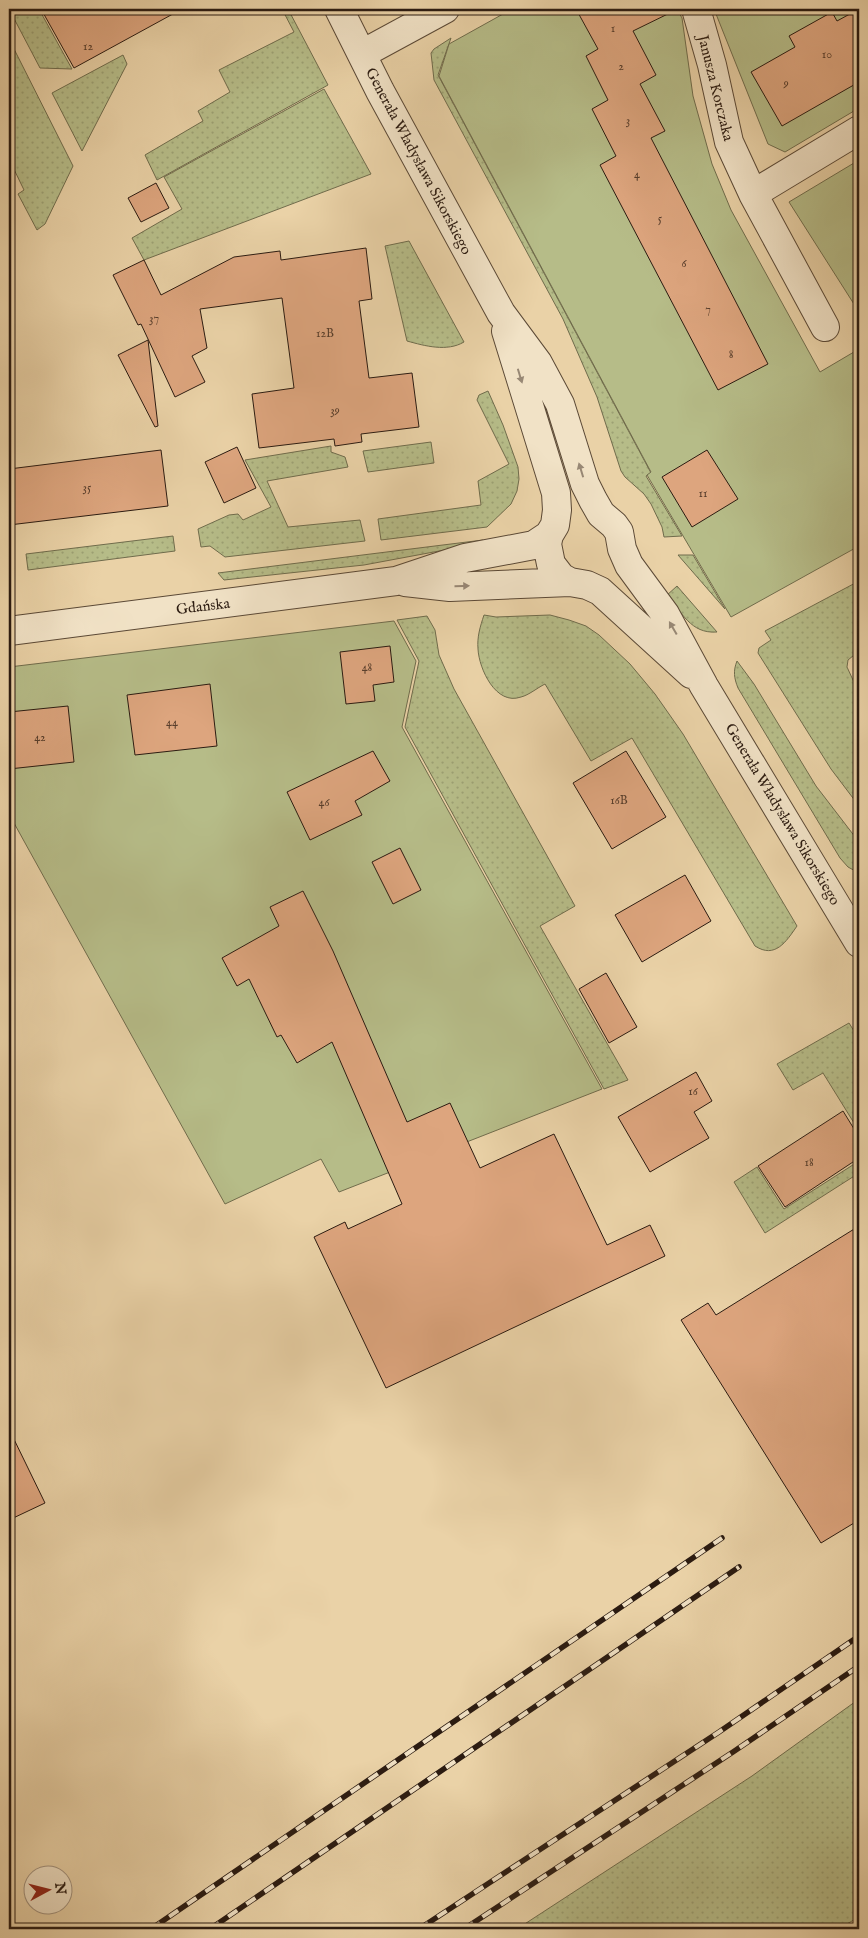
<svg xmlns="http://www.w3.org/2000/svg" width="868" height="1938" viewBox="0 0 868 1938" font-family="'IM FELL English',serif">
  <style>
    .grass { fill: url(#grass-dots); stroke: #706c4c }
    .garden { fill: #b6bc88; stroke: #706c4c }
    .building { fill: #dda57e; stroke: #2b1b11 }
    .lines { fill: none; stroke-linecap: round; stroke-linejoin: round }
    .minor-casing { stroke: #5b4936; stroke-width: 30 }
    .tertiary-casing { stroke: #5b4936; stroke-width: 30 }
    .minor { stroke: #f1e2c6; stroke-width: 28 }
    .tertiary { stroke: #f1e2c6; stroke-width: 28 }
    .rail-casing { stroke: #2b1b11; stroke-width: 5.5 }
    .rail { stroke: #f1e2c6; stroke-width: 4; stroke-dasharray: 11; stroke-linecap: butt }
    .oneway { fill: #988875 }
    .labels { text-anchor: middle; stroke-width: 4; stroke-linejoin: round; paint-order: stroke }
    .number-label { font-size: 12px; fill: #583e2c }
    .street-label { font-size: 15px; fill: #2b1b11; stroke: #f1e2c6 }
  </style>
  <defs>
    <pattern id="grass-dots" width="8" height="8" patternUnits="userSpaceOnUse" patternTransform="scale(1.25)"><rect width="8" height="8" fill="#b6bc88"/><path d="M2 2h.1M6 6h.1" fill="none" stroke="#9da174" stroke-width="1.8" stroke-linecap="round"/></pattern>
  </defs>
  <rect width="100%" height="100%" fill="#ead2a7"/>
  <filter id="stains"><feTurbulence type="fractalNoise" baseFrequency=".004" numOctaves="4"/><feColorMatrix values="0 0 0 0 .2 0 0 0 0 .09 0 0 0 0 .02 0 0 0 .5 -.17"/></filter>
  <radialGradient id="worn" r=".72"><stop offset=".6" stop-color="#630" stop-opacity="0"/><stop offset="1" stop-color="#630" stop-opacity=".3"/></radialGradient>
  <!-- grass -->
  <path class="grass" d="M9,9h34l-3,2 32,58 -32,-1z
    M282,9h6l40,76 -171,95 -12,-25 58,-34 -5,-10 32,-19 -11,-22 75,-38z
    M451,38l-13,37 213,398 -5,3 36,60 -18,1 -2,-10 -11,-23 -7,-10 -19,-17 -4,-6 -24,-74 -34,-78 -129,-239 -3,-27 3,-4z
    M9,39l64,127 -28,58 -8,6 -19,-36 6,-4 -15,-31z
    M123,55l4,9 -45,87 -30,-58z
    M324,89l47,85 -227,86 -12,-22 50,-29 -18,-32z
    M409,241l55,101c-17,10 -39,4 -57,-1l-22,-95z
    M488,391l15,34 15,42 1,12 -2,12 -6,13 -24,23 -106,13 -3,-21 103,-14 -3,-24 31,-17 -32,-64 2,-5z
    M431,442l3,21 -66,9 -5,-21z
    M331,446v6l14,5 3,10 -81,14 21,46 72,-7 5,21 -140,16 -15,-11 -9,1 -3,-18 31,-14 9,-1 5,6 28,-13 -26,-47z
    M173,536l2,15 -147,19 -2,-16z
    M483,540l-1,3 -118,22 -140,15 -6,-7z
    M678,555h15l32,54z
    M859,581v70l-11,9 -1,7 12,26v113l-28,-37 -73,-116 1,-5 12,-8 -6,-9z
    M677,586l40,46c-27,2 -34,-20 -51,-36z
    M484,615l12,2 54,-2 19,5 17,6 13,9 31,29 25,30 28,40 114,192c-11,16 -22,33 -42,20l-123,-208 -41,23 -46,-77c-8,4 -16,11 -24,13 -25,9 -42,-28 -43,-48 -1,-12 2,-22 6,-34z
    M427,616l8,14 4,25 15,34 121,217 -35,20 88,154 -24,9 -199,-362 14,-66 -22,-41z
    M737,661l17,23 62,102 43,56v31l-11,-6 -8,-9 -102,-170c-4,-10 -5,-17 -1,-27z
    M849,1023l10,16v92l-36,-58 -30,17 -16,-26z
    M859,1161v12l-94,60 -31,-51 23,-15 27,42z
    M859,1699v218l-21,12h-321l235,-153z"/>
  <!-- garden -->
  <path class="garden" d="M512,9h165l5,9 11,78 19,68 19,46 89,162 39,-23v197l-128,71 -84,-142 4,-3 -212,-396 10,-32z
    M714,9h145v99l-74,44 -17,-8z
    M859,160v152l-70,-110z
    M394,621l22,40 -14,66 200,362 -263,103 -18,-33 -96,45 -216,-390v-147z"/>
  <!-- building -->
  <path class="building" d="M41,9h141l-108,59z
    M576,9h102l-45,22 23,44 -16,9 25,47 -14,7 117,226 -50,26 -118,-225 16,-9 -24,-47 16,-9 -22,-44 12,-7z
    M859,9v73l-77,44 -31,-54 44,-25 -6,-11 43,-24 5,9z
    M156,183l13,25 -28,14 -13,-24z
    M366,248l6,51 -13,2 10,77 43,-5 7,54 -58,7 1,8 -27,4 -1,-7 -75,9 -7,-54 42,-6 -12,-90 -82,11 7,39 -15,8 13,26 -30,15 -34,-73 -3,1 -25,-50 31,-15 17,35 73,-38 46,-6 1,9z
    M148,340l10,86 -3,1 -37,-72z
    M237,447l19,41 -32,15 -19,-41z
    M161,450l7,56 -159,19v-56z
    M707,450l31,49 -46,28 -30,-50z
    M390,646l4,36 -21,3 2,16 -29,3 -6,-52z
    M210,684l7,62 -82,9 -8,-60z
    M68,706l6,56 -65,7v-57z
    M373,751l17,30 -35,20 7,14 -52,25 -23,-48z
    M626,751l40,66 -54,32 -39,-66z
    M400,848l21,42 -28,14 -21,-42z
    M685,875l26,46 -69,41 -27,-47z
    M303,891l30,60 74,171 43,-19 30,65 74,-34 53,111 43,-20 15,31 -279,132 -72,-151 31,-15 3,7 54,-25 -70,-162 -35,21 -16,-28 -4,2 -28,-58 -12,7 -15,-28 57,-32 -9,-19z
    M606,973l31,54 -28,16 -30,-54z
    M696,1072l16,29 -18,11 15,26 -59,34 -32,-55z
    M843,1111l16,26v21l-74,49 -27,-41z
    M859,1226v294l-38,23 -140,-223 27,-17 8,12z
    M9,1429l36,74 -36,17z"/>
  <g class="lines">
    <defs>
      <path id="minor" d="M696,9l16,56 17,77 24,52 72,133
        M753,194l106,-64"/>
      <path id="tertiary" d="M339,9l41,82 121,222 37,50 22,41 25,80 8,16 8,14 13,11 5,7 3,17 7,16 36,49 39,72 155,257
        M362,54l83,-45
        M506,331l50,162 1,17 -2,15 -6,10 -2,9 4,20 10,13 9,5 17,3 13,6 91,83
        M405,582l45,5 120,-5
        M9,631l387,-50 69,-23 69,-13 15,-10"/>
    </defs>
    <!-- minor casing -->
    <use href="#minor" class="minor-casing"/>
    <!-- tertiary casing -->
    <use href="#tertiary" class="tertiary-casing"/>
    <!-- minor -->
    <use href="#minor" class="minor"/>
    <!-- tertiary -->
    <use href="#tertiary" class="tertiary"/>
    <defs>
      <path id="rail" d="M151,1929l571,-391
        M210,1929l529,-362
        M419,1929l300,-197 140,-96
        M464,1929l269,-177 126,-86"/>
    </defs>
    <!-- rail casing -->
    <use href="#rail" class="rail-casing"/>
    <!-- rail -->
    <use href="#rail" class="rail"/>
  </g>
  <!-- one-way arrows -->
  <defs><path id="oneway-solid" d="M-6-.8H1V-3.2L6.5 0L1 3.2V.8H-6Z" transform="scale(1.25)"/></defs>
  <g class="oneway">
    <use href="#oneway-solid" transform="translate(520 376) rotate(73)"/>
    <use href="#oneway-solid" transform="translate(581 470) rotate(-107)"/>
    <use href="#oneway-solid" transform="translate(462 586) rotate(-1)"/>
    <use href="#oneway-solid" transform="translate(673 628) rotate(-120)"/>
  </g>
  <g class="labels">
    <!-- number labels -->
    <g class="number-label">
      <text x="613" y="32">1</text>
      <text x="88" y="50">12</text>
      <text x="827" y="58">10</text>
      <text x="621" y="70">2</text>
      <text x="786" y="87">9</text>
      <text x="628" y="124">3</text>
      <text x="637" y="178">4</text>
      <text x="660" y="222">5</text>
      <text x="684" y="267">6</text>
      <text x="708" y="313">7</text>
      <text x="154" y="322">37</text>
      <text x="325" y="337">12B</text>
      <text x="731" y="358">8</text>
      <text x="335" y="414">39</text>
      <text x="87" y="491">35</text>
      <text x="703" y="497">11</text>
      <text x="367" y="671">48</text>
      <text x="172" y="726">44</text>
      <text x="40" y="741">42</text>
      <text x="619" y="804">16B</text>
      <text x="324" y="806">46</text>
      <text x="693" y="1095">16</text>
      <text x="809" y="1166">18</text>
    </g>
    <!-- street labels -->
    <g class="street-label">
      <text transform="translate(716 88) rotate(76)" y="5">Janusza Korczaka</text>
      <text transform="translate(419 161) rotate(62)" y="5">Generała Władysława Sikorskiego</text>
      <text transform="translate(203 606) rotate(-7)" y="5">Gdańska</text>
      <text transform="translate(783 814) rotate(59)" y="5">Generała Władysława Sikorskiego</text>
    </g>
  </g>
  <!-- margin -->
  <rect width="868" height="1938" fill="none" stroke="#ead2a7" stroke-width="30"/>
  <rect x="10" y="10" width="848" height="1918" fill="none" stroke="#2b1b11" stroke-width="2.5"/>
  <rect x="15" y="15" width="838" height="1908" fill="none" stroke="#2b1b11"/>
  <!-- north arrow -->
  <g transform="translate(48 1890) rotate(83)"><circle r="24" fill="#f1e2c6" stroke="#a2927e"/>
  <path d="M0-4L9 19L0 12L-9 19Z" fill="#8f2418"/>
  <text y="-8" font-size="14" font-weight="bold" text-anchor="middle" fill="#2b1b11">N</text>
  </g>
  <rect width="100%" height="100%" filter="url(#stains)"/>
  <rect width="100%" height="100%" fill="url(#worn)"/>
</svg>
